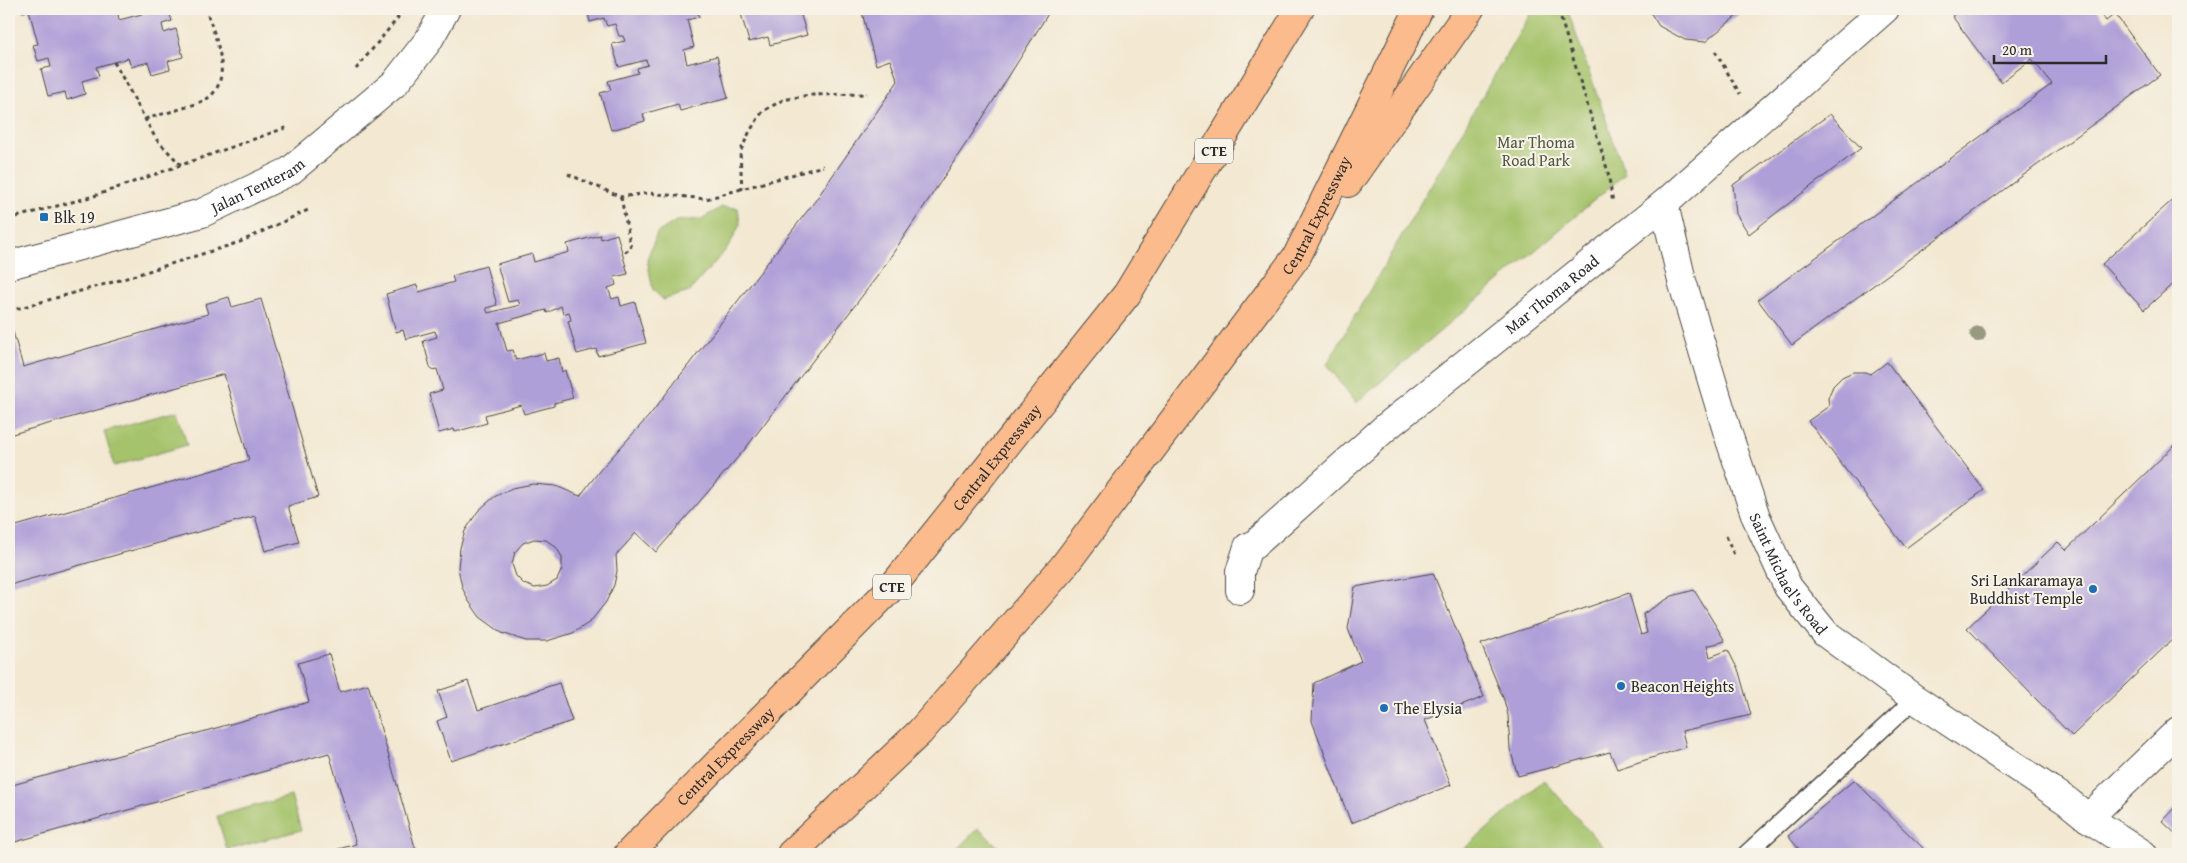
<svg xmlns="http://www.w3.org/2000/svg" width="2187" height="863" viewBox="0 0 2187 863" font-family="'Gentium Book Plus',serif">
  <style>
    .green { fill: #a5c36b; stroke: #68774b }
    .building { fill: #af9fd8; fill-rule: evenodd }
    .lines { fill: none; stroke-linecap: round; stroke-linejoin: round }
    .lane-casing { stroke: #494744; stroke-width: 19 }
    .street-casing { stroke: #494744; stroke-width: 30 }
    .highway-casing { stroke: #494744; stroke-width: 30 }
    .path { stroke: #494744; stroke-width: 3; stroke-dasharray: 4 4; stroke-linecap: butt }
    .lane { stroke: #fff; stroke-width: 16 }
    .street { stroke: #fff; stroke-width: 28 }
    .highway { stroke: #fbbb8c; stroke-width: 28 }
    .tree { fill: #999980 }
    .poi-dot { fill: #1f6fb2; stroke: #f7f3e8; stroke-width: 2 }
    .labels { text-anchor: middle; stroke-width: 4; stroke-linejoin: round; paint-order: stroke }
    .shield { fill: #f7f3e8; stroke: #686764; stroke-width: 1 }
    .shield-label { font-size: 15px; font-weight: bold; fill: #2b2b2b }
    .park-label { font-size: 16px; fill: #50593e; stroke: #f7f3e8 }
    .street-label { font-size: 16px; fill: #2b2b2b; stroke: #f7f3e8 }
    .poi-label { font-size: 16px; fill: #2b2b2b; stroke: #f7f3e8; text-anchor: start }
  </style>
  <rect width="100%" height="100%" fill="#f7f3e8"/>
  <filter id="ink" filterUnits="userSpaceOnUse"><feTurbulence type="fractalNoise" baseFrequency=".02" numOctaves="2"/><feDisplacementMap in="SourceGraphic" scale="10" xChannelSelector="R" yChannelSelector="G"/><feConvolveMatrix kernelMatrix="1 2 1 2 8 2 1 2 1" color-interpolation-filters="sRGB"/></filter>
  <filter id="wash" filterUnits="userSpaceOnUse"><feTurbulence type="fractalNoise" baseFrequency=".0096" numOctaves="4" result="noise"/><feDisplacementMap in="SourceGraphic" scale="20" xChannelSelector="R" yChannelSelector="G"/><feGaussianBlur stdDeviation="1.12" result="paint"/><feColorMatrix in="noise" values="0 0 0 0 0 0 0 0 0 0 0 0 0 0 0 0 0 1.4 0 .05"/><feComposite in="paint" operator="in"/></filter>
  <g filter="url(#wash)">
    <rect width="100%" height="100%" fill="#f3e8d1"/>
    <!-- green -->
    <path class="green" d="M1533,9h34l58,165 -269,229 -29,-39z
      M722,207l16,1 2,16 -11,22 -40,46 -26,8 -10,-10 -6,-31 10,-26 19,-12 25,-2z
      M177,411l10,34 -73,21 -10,-35z
      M1544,780l65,74h-151z
      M291,796l10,34 -74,20 -10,-34z
      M978,828l28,26h-54z"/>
    <g id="blocks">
      <!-- building -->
      <path class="building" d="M22,9h113l-17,5 1,6 42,-11h7l4,12 -10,3 2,9 12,-4 7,28 -15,4 2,8 -18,5 -4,-12 -17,5 -3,-9 -32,9 3,9 -17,5 3,13 -18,6 -2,-8 -17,4 -7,-27 10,-2 -2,-9 -11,3 -5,-16 5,-1 -9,-34 -6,2z
        M587,9h73v2l8,-2h43l-13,4 1,4 -12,3 7,27 -10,3 3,14 30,-8 11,42 -48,13 -2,-7 -35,10 2,7 -34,9 -11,-37 11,-3 -3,-9 30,-8 -1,-5 11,-3 -2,-5 -27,7 -7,-23 13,-3 -2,-5h-4l-4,-12 -8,2 -3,-8 -14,4z
        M743,9h56l8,26 -37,10 -2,-8 -19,5 -9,-32z
        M861,9h190l-76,121 -96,144 -134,175 -89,103 -20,-19 -20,22 1,16 -3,14 -8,17 -16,20 -17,11 -26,8h-21l-24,-8 -22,-16 -12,-17 -6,-13 -4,-19 2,-20 5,-17 13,-20 16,-14 18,-9 21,-4 23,2 24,10 20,-26 49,-54 166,-215 83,-120 -8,-21 -14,5zM534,539l12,1 10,7 6,10v12l-5,11 -10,6 -12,2 -11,-4 -8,-8 -4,-12 3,-12 8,-9z
        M1648,9h97l-40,33 -20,-2 -26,-14z
        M1962,9h135l9,12 9,-7 45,61 -368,270 -34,-45 294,-216 -20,-25 -31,23 -49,-66z
        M1830,114l31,34 -112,86 -13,-20 -3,-29z
        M2178,195v84l-34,31 -42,-46z
        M617,234l11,40 -14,3 2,8 -8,3 4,11 7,-2 2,9 14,-4 11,41 -48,13 -2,-7 -19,5 -9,-33 3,-1 -2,-8 -6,2 -2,-8 -14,7 -1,-3 -47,13 8,28 6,-1 3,10 28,-7 2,8 13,-3 3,14 3,-2 8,28 -19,5v3l-30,8 -3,-9 -36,10 2,8 -32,9 -1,-3 -15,4 -10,-39 14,-4 -6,-21 -6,1 -8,-29 14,-4 -2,-6 -29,8 -3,-9 -7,2 -10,-38 31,-9 2,7 35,-10 -2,-6 34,-10 11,39 -11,3 2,5 32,-8 -2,-5 -10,2 -11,-38 35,-10 2,8 35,-10 -2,-8 33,-9 1,4z
        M229,297l3,10 29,-8 57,198 -30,9 11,36 -34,9 -10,-35 -246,69v-57l240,-68 -25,-86 -215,61v-106l3,-1 11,39 185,-53 -3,-10z
        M1887,362l97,128 -78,58 -98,-127 21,-15 -1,-8 5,-12 9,-9 11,-5h12l6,2z
        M2178,442v192l-106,102 -105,-108 91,-86 8,8z
        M1433,573l51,124 -59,23 26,65 -100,38 -39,-102 2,-38 47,-22 -13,-32 7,-42z
        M1694,590l31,51 -18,5 3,11 18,-7 11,22 12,43 -69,16 4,16 -69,22 -7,-17 -92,24 -8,-27 -2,-34 -4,-15 -23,-56 148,-51 12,42 6,-2 -4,-19 29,-18z
        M329,654l11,38 28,-8 49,170h-96l35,-10 -27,-91 -314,89 -6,-23v-33l300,-84 -11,-39z
        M468,681l10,29 81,-27 13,38 -121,40 -14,-40 10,-4 -9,-26z
        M1854,780l75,74h-126l-15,-18z
        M2178,804v32l-16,-15z"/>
    </g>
  </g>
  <g filter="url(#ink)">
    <use href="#blocks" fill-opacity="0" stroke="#494744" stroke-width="1"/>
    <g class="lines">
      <defs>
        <path id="lane" d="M1746,854l169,-155"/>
        <g id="street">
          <path id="s1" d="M1664,204l18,77 46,153 28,83 32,70 37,46 90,66 152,102 21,17 55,36"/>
          <path id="s2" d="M9,265l193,-52 88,-42 105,-88 33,-42 18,-32"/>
          <path id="s3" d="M1240,590v-18l8,-25 6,-2 131,-117 279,-224 221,-195"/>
          <path d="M2088,818l90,-87"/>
        </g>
        <g id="highway">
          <path d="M1348,183l122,-174"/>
          <path id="s4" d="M628,854l265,-268 234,-292 173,-285"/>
          <path id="s5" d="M791,854l129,-122 143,-165 234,-311 122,-247"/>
        </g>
      </defs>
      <!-- lane casing -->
      <use href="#lane" class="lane-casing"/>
      <!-- street casing -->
      <use href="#street" class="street-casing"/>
      <!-- highway casing -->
      <use href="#highway" class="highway-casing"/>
      <!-- path -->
      <path class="path" d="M169,13l12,-4
        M1561,19l47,153 5,31
        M1715,51l25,43
        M114,62l42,77 25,26
        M356,69l41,-50 5,-10
        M145,119c13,-4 54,-14 63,-21 27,-20 6,-63 -2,-89
        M568,174l53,23 27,-4 58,6 117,-33
        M742,190l-2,-38 10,-21 13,-20 20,-11 26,-5 58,-1
        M621,197l10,52 -9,4
        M9,219l85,-23 194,-69
        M9,311l111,-31 120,-38 70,-33
        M1726,536l8,19"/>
      <!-- lane -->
      <use href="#lane" class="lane"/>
      <!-- street -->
      <use href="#street" class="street"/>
      <!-- highway -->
      <use href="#highway" class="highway"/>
    </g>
    <!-- trees -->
    <circle class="tree" cx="1978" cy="334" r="8"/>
  </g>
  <!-- markers -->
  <g class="poi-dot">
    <rect x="39" y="212" width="10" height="10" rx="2.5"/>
    <circle cx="2093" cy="589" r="5"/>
    <circle cx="1621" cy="686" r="5"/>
    <circle cx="1384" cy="708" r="5"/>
  </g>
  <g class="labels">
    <!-- shield labels -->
    <g class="shield">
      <rect x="1195" y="138.5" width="38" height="25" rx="4"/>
      <rect x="873" y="574.5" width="38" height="25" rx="4"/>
    </g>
    <g class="shield-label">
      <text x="1214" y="156">CTE</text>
      <text x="892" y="592">CTE</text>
    </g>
    <!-- park labels -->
    <g class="park-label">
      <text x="1536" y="148">Mar Thoma<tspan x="1536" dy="18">Road Park</tspan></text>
    </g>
    <!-- street labels -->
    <g class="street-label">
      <text dy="6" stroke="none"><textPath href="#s2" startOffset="262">Jalan Tenteram</textPath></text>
      <text dy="6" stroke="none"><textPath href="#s5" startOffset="830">Central Expressway</textPath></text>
      <text dy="6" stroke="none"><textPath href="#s3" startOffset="440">Mar Thoma Road</textPath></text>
      <text dy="6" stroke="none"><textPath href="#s4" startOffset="542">Central Expressway</textPath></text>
      <text dy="6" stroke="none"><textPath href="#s1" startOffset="392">Saint Michael's Road</textPath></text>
      <text dy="6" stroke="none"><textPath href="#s4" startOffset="138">Central Expressway</textPath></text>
    </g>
    <!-- poi labels -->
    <g class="poi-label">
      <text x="54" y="223">Blk 19</text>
      <text x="2083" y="586" text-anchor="end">Sri Lankaramaya<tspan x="2083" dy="18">Buddhist Temple</tspan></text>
      <text x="1631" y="692">Beacon Heights</text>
      <text x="1394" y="714">The Elysia</text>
    </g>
  </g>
  <!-- margin -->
  <rect width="2187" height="863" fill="none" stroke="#f7f3e8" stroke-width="30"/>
  <!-- scale -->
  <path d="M1994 55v8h112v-8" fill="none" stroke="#2b2b2b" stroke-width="2.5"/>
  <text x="2002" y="55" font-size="15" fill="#2b2b2b" stroke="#f7f3e8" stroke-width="4" paint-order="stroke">20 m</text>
</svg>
